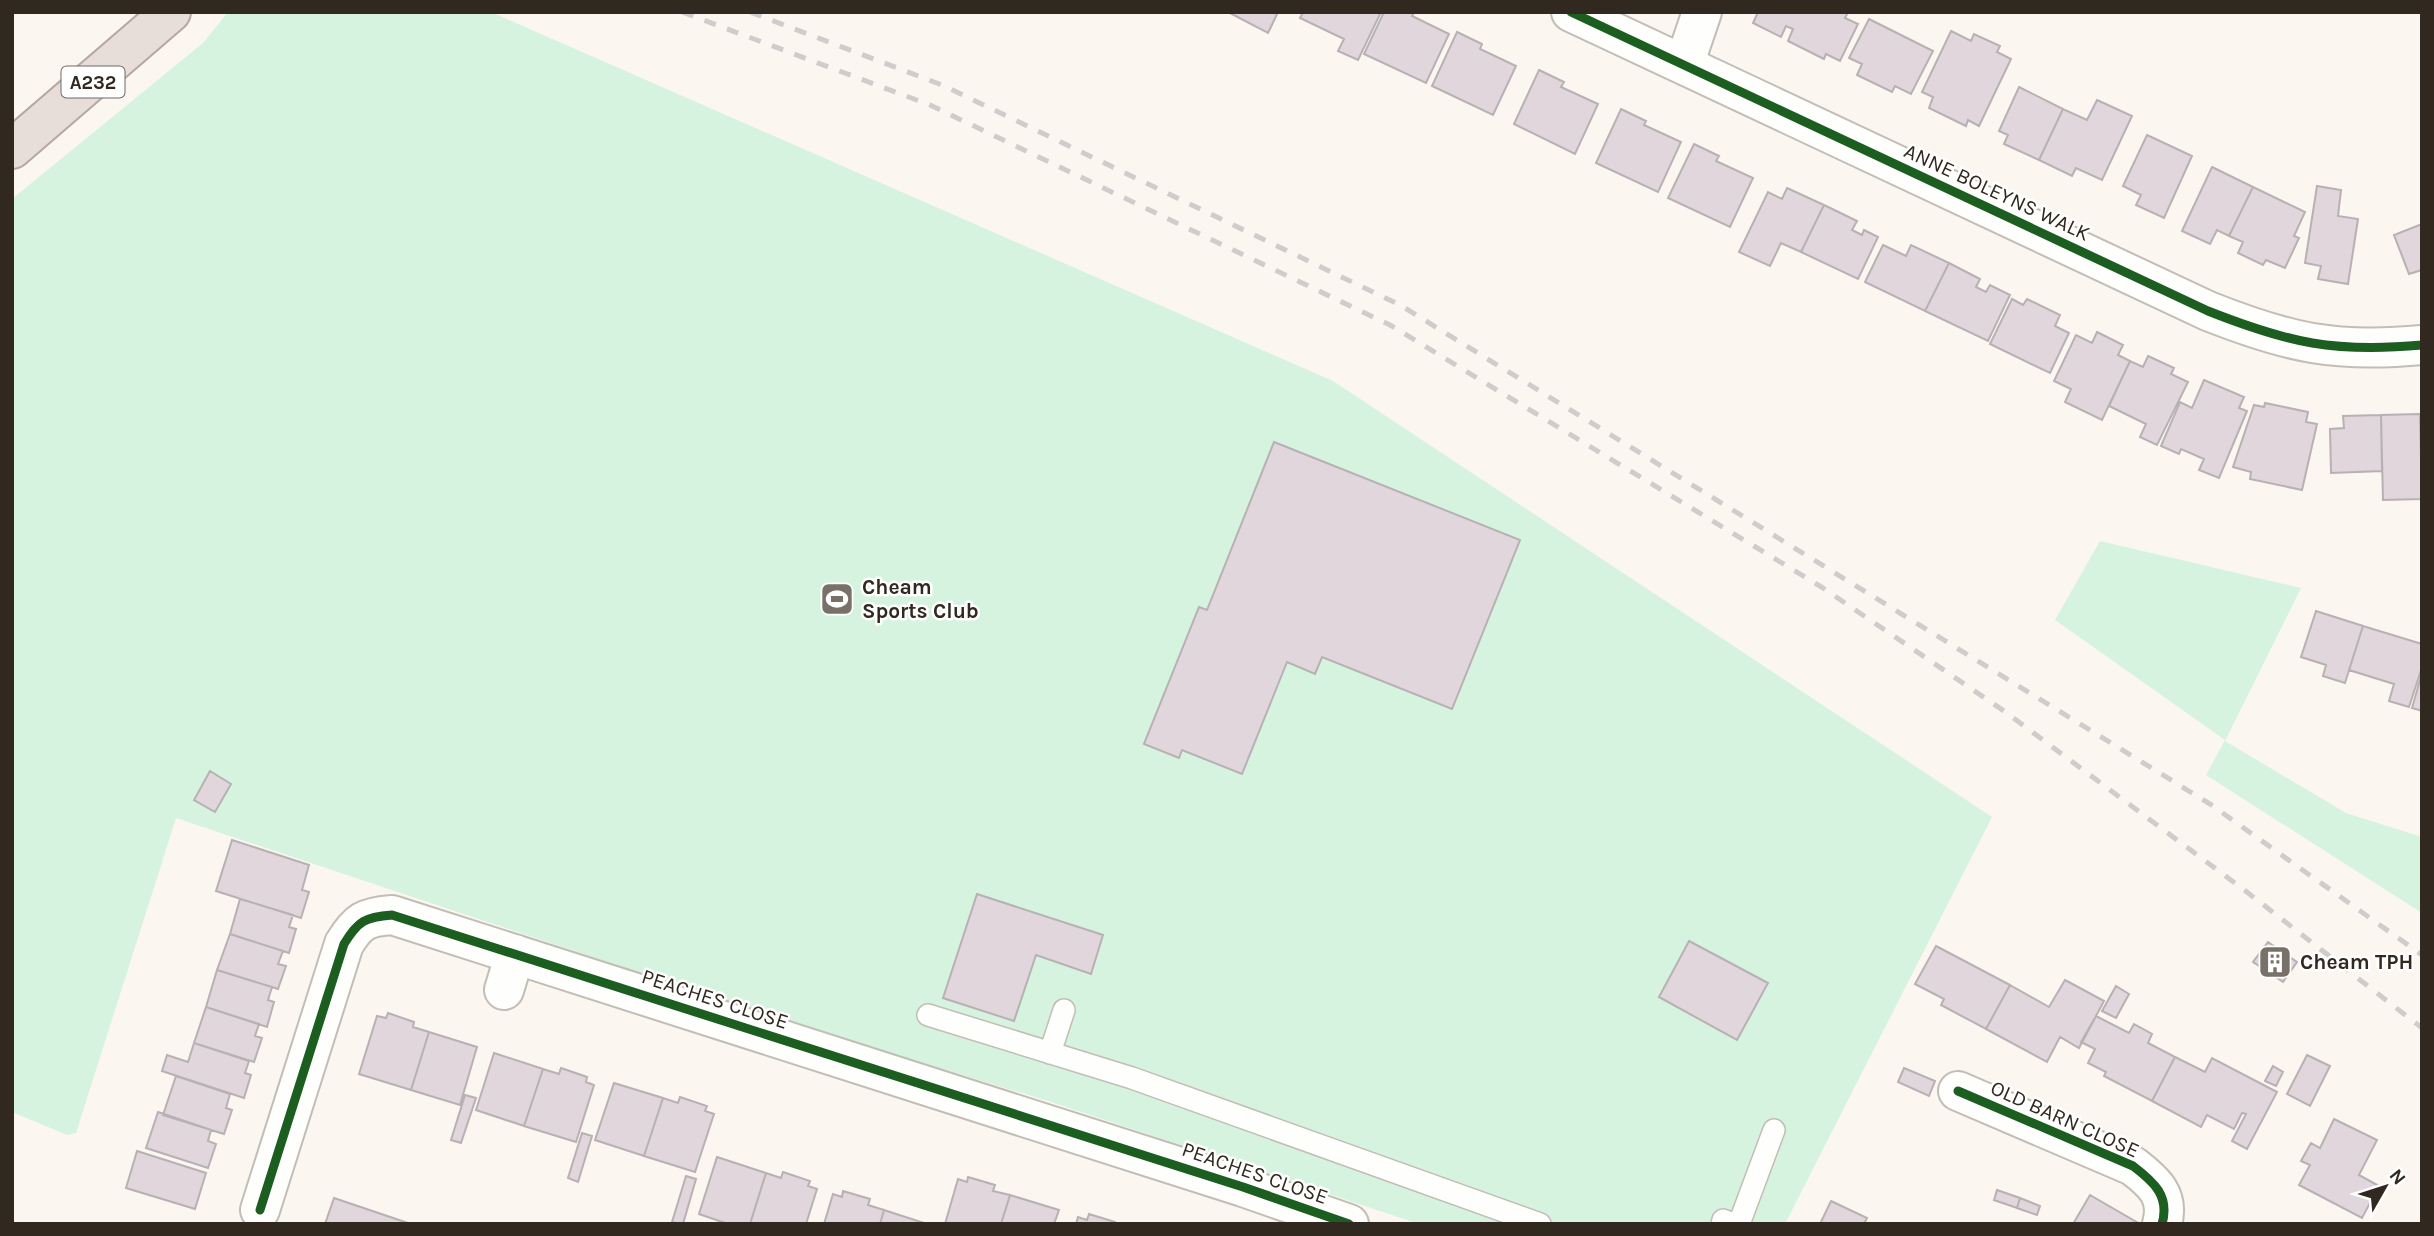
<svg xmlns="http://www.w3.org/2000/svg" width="2434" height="1236" viewBox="0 0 2434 1236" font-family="Karla,sans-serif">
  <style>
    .green { fill: #d6f3e0 }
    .building { fill: #e0d6dc; stroke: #b7b1b4; stroke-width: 2 }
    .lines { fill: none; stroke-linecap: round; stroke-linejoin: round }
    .service-casing { stroke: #c2bdb5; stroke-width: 24 }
    .minor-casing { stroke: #c2bdb5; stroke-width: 42 }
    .trunk-casing { stroke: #b6a79f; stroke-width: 42 }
    .service { stroke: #fefefd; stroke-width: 21 }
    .minor { stroke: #fefefd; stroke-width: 38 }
    .trunk { stroke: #e7ded9; stroke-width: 38 }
    .rail { stroke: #cfcdcb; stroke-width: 5; stroke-dasharray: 12 12; stroke-linecap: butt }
    .cycleway-casing { stroke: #fff; stroke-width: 13 }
    .cycleway { stroke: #1b5e20; stroke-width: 9 }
    .labels { text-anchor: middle; stroke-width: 5; stroke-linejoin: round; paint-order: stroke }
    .shield { fill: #fff; stroke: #6f6962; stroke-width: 2 }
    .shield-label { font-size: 19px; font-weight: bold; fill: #31291f }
    .street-label { font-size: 21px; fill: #31291f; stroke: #fff }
    .poi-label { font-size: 21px; font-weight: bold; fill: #31291f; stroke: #fff; text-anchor: start }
  </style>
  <rect width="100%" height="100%" fill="#fbf6f0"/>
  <!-- green -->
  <path class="green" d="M228,12h263l842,369 659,436 -207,407h-366l-371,-123 -102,-31 -57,-14 -713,-238 -100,315 -9,2 -55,-23v-913l191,-156z
    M2100,541l201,47 -76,153 121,72 76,24v76l-216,-138 19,-35 -170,-120z"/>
  <!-- building -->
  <path class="building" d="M1228,12h50l-10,21z
    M1303,12h78l-23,48 -20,-9 6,-12 -44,-21z
    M1384,12h30l-2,4 37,18 -23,49 -62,-29z
    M1758,12h90l-3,6 13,6 -18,37 -14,-7 -2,5 -36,-18 5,-12 -7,-3 -5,11 -28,-14z
    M1869,19l64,32 -22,43 -16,-8 -3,6 -35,-17 5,-11 -13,-6z
    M1951,31l20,10 3,-7 26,12 -3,6 14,7 -32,67 -11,-6 -2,6 -37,-18 4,-11 -11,-5z
    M1457,32l25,12 -2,5 36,17 -23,49 -61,-29z
    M1539,70l25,12 -3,5 37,17 -23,50 -61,-30z
    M2019,87l44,22 -24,51 -35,-16 4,-9 -9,-4z
    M2097,100l35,16 -30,64 -26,-12 -4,8 -33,-16 24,-51 24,11z
    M1621,109l25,12 -2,4 37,17 -23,50 -62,-29z
    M2147,135l45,21 -28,62 -28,-13 5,-10 -18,-9z
    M1694,144l25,12 -3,5 37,17 -23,49 -62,-29z
    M2212,167l41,20 -24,49 -12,-6 -7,14 -28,-13z
    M2317,186l24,4 -3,26 20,3 -10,65 -30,-5 3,-13 -16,-3z
    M2253,187l52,25 -11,24 5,2 -14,30 -19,-8 -3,5 -25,-12 5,-11 -14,-6z
    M1787,188l37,17 -23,47 -20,-9 -11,23 -31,-14 29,-60 14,7z
    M1824,205l33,16 -5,9 10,5 2,-5 14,7 -20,42 -57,-27z
    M2422,224v46l-13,4 -15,-39z
    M1883,245l23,11 5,-11 38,18 -24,48 -60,-29z
    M1949,263l31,16 -4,8 10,5 4,-7 20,10 -22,46 -63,-30z
    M2012,299l11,6 4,-6 33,16 -5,11 14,7 -19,40 -60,-29z
    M2097,332l26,13 -5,10 12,6 -28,59 -37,-18 6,-13 -17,-8 22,-46 16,8z
    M2148,356l26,12 -3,6 17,8 -31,63 -17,-8 6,-13 -37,-18 21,-45 13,6z
    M2204,380l40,17 -5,11 8,3 -28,67 -20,-8 5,-11 -23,-10 -2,5 -18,-8 19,-44 12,6z
    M2265,403l43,9 -2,10 11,2 -15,66 -52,-11 1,-7 -18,-5 21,-62 10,2z
    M2420,414l2,85 -39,1 -2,-85z
    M2381,415l1,56 -51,2 -1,-44 14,-1 -1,-12z
    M1274,442l246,98 -68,169 -130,-52 -7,17 -28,-12 -45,112 -60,-24 -3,8 -35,-14 55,-137 8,3z
    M2316,611l47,15 -18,57 -22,-7 3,-11 -25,-8z
    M2363,626l59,18v23l-13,40 -20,-6 5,-17 -45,-14z
    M2422,673v38l-10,-3z
    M210,771l21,13 -16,28 -21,-12z
    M232,840l77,25 -7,25 7,2 -8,26 -85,-27z
    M977,894l126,41 -12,39 -55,-19 -22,66 -71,-23z
    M240,899l53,16 -4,12 7,2 -7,24 -59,-19z
    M230,934l53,17 -5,13 8,2 -8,23 -61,-19z
    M1689,941l79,42 -31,57 -78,-43z
    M2268,942l29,20 -14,20 -30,-20z
    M1936,946l74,39 -24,44 -45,-24 3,-6 -29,-15z
    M217,970l55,17 -4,13 6,2 -7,25 -61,-20z
    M2065,980l39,21 -25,47 -19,-11 -13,25 -61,-33 24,-44 39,22z
    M2116,986l13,8 -13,24 -14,-7z
    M206,1007l53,17 -4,12 7,2 -8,24 -60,-19z
    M388,1013l26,9 -1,5 16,5 -18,58 -52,-16 18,-58 9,2z
    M2096,1016l33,17 5,-9 18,10 -4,9 27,14 -23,44 -48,-25 2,-4 -18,-9 7,-14 -14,-7z
    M429,1032l48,15 -17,58 -49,-15z
    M194,1043l55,18 -4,12 6,2 -7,23 -82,-27 5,-16 21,7z
    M494,1053l49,16 -19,57 -48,-16z
    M2307,1055l23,11 -20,40 -23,-12z
    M2175,1057l30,15 7,-14 65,34 -30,57 -15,-8 14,-27 -4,-1 -8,16 -27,-14 -6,12 -49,-26z
    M2273,1066l10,6 -7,14 -11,-5z
    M561,1068l26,9 -1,5 8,3 -18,57 -52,-16 19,-57 16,5z
    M1904,1068l31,13 -6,15 -31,-14z
    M176,1076l54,18 -4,14 6,2 -8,24 -61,-19z
    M614,1083l49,15 -19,58 -49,-16z
    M465,1095l11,3 -15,45 -10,-3z
    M680,1097l27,9 -2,5 9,3 -19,58 -51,-16 19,-58 15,5z
    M158,1112l53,18 -3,11 8,3 -8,24 -62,-20z
    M2334,1119l43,21 -18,35 20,11 -17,32 -63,-33 11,-20 -9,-4 10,-18 9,5z
    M582,1133l10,3 -14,46 -10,-4z
    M137,1151l69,22 -11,36 -69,-21z
    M717,1157l49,16 -16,51h-22l-29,-10z
    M783,1172l27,9 -2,5 9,3 -11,35h-56l16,-51 15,5z
    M686,1176l10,3 -13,45h-4l-7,-2z
    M968,1177l27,8 -2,6 17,4 -9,29h-56l13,-45 9,3z
    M1997,1190l23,8 -3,10 -23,-8z
    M843,1191l27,8 -2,6 16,5 -4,14h-56l9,-30 9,3z
    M1010,1195l49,15 -5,14h-53z
    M2090,1195l50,29h-67z
    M334,1198l74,25 -83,1z
    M2020,1198l20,8 -3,9 -20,-7z
    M1831,1201l36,17 -3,6h-44z
    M884,1210l43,14h-47z
    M1089,1214l26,8v2h-39l2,-7 9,3z"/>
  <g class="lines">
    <defs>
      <path id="service" d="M928,1015l204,63 408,146
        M1050,1053l14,-43
        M1722,1224l1,-4 11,4
        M1739,1224l35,-94"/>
      <path id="minor" d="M1571,12l637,299c81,32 126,42 214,34
        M1684,65l18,-53
        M504,990l11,-36
        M1958,1091l175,75c21,16 37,30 29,58
        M260,1210l84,-266c14,-23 21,-27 48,-29l851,272 106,37"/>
      <path id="trunk" d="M12,149l159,-137"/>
    </defs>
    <!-- service casing -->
    <use href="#service" class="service-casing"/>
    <!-- minor casing -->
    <use href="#minor" class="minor-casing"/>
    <!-- trunk casing -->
    <use href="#trunk" class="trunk-casing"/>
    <!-- service -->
    <use href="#service" class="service"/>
    <!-- minor -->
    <use href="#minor" class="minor"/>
    <!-- trunk -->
    <use href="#trunk" class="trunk"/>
    <!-- rail -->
    <path class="rail" d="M682,12l248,93 460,220 433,263 181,123 239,178 179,139
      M750,12l192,73 458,220 810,499 212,151"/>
    <defs>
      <path id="cycleway" d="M1571,12l637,299c81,32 126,42 214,34
        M1958,1091l175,75c21,16 37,30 29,58
        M260,1210l84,-266c14,-23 21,-27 48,-29l851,272 106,37"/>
    </defs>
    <!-- cycleway casing -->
    <use href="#cycleway" class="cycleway-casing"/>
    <!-- cycleway -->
    <use href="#cycleway" class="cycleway"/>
  </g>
  <!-- icons -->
  <defs>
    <symbol id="stadium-square" viewBox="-11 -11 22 22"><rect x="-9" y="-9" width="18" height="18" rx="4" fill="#787168" stroke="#fff"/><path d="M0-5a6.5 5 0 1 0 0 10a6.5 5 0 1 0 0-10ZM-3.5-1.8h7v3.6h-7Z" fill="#fff"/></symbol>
    <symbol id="building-square" viewBox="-11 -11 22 22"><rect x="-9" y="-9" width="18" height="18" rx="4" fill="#787168" stroke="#fff"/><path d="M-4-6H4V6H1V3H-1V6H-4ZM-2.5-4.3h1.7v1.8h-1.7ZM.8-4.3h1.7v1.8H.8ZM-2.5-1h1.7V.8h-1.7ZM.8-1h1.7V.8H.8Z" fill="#fff"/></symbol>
  </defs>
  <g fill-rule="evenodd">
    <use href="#stadium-square" x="818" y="580" width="38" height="38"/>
    <use href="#building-square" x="2256" y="943" width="38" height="38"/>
  </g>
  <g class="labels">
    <!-- shield labels -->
    <rect class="shield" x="61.5" y="66.5" width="63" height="31" rx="5"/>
    <g class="shield-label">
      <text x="93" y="89">A232</text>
    </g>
    <!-- street labels -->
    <g class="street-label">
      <text transform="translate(1997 192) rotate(25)" y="7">ANNE BOLEYNS WALK</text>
      <text transform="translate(715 999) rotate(18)" y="7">PEACHES CLOSE</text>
      <text transform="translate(2065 1119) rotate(24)" y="7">OLD BARN CLOSE</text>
      <text transform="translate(1255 1173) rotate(19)" y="7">PEACHES CLOSE</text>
    </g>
    <!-- poi labels -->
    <g class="poi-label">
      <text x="862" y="594">Cheam<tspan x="862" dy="24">Sports Club</tspan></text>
      <text x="2300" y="969">Cheam TPH</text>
    </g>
  </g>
  <!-- border -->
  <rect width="2434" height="1236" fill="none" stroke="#31291f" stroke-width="28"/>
  <!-- north arrow -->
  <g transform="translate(2385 1187) rotate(51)" stroke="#ffffff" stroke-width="5" paint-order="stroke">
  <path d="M0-5L12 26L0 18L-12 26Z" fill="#31291f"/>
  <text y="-10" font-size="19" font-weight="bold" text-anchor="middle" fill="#31291f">N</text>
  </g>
</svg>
